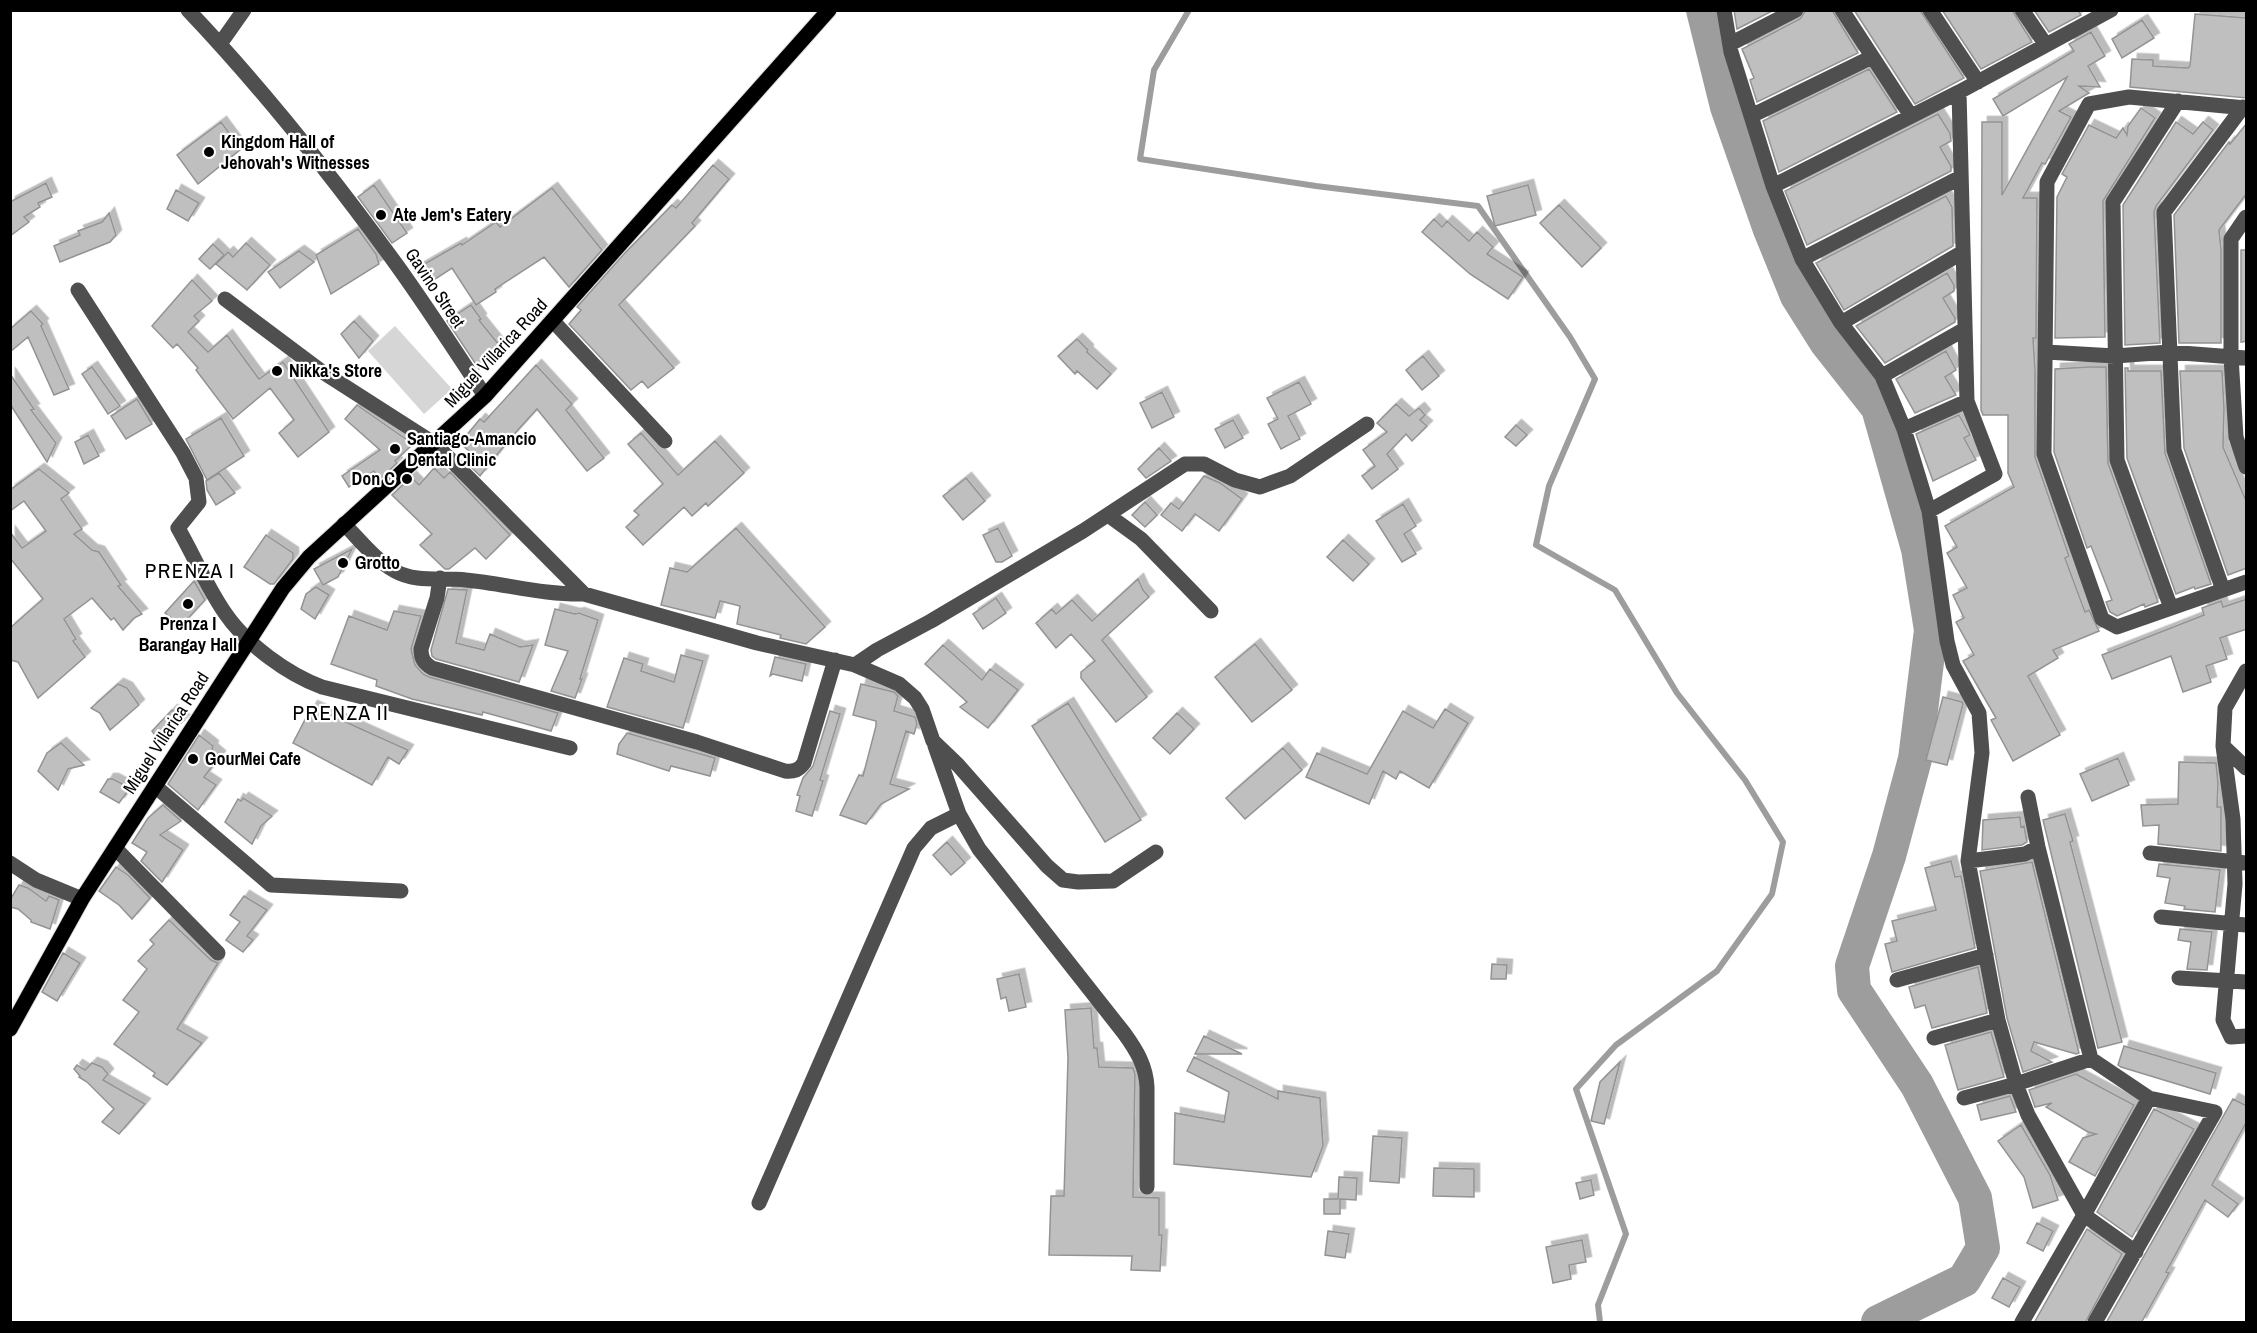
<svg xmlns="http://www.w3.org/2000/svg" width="2257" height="1333" viewBox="0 0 2257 1333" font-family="'Archivo Narrow',sans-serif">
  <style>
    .green { fill: #d6d6d6 }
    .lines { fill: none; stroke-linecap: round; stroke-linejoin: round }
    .stream { stroke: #9d9d9d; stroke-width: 6 }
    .river { stroke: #9d9d9d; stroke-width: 34 }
    .building { fill: #bfbfbf; stroke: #939393; stroke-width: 1.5; filter: url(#shadow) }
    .major-casing { stroke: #dbdbdb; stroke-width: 17 }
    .minor { stroke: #4f4f4f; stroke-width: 15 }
    .major { stroke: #000; stroke-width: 15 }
    .poi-dot { fill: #000; stroke: #fff; stroke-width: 2 }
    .labels { text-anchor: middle; stroke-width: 4.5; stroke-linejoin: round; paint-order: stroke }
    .poi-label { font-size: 18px; font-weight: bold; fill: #000; stroke: #fff; text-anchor: start }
    .street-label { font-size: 18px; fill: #000; stroke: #fff }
    .quarter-label { font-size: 21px; letter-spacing: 1.5px; fill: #000; stroke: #fff }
  </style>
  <defs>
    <filter id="shadow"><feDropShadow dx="5.5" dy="-5.5" stdDeviation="0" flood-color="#0004"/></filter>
  </defs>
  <rect width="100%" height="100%" fill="#fff"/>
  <!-- green -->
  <path class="green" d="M395,326l57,63 -28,25 -56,-63z"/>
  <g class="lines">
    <!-- stream -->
    <path class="stream" d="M1189,10l-35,60 -14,89 176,27 162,20 92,131 25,42 -46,107 -13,59 79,45 62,103 68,87 38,62 -11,52 -55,77 -101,74 -40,44 50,145 -28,71 2,17"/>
    <!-- river -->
    <path class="river" d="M1703,10l24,97 42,120 28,69 29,46 52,66 40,141 13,81 -16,129 -26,97 -37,110 2,24 63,95 58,113 8,50 -19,32 -86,42"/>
  </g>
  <!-- building -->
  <path class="building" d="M1734,10h40l-37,19z
    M1806,10h26l26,43 -101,49 -7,-22 4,-2 -12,-29 58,-30z
    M1854,10h66l44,68 -49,26z
    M1942,10h70l20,32 -51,27z
    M2034,10h44l3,5 -32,17z
    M2195,14l52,4v80l-117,-11 2,-28 21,1v6l35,2 2,-2z
    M2142,20l12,18 -32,20 -10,-19z
    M2091,32l14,24 -17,10 12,21 -21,-1 10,7 -30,18 12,6 -26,47 -3,-1 -19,35h14l-1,140h-3l2,32v87l34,99 -4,2 20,54 4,-2 10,21 -46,19 5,8 -30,18 32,59 -47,26 -22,-41 5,-2 -33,-57 11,-6 -18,-33 8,-4 -11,-23 14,-7 -20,-35 10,-6 -12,-21 69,-39 -6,-14v-58h-25l-2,-5 1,-288h20v73l65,-118 -64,39 -10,-17 81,-48 -5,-7z
    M1869,69l28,43 -118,60 -16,-51z
    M2141,108l14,10 -52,83 2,136 -50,1 2,-141 10,-20 -5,-3 27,-49 27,13 7,-10 4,7 1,-9z
    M1938,114l12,19 1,8 -11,6 11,19v5l-144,74 -22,-54z
    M221,122l20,27 -43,35 -21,-29z
    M2176,122l17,12 10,-12 10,8 -57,76 -2,6 6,131 -35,2 -2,-140z
    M2247,123v70l-28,37 2,19v94h-42l-5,-128 55,-73 1,2z
    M713,165l16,14 -37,44 3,3 -76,79 55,63 -26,20 -6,-7 -11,9 -62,-66 12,-14 -4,-3 46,-52 49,-50 4,3z
    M46,183l6,14 -14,6 2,4 -16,10 5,5 -19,14v-34z
    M374,185l33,48 -15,10 -34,-46z
    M1528,185l8,30 -41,11 -8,-30z
    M552,188l50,62 -33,37 -25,-30 -49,32 1,3 -20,13 -24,-37 -26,17 -12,-15 47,-27 1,2 34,-23 4,5z
    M176,190l23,13 -11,18 -21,-12z
    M1946,196l6,11 1,39 -109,64 -28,-47z
    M1559,205l42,43 -19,19 -42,-44z
    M109,213l7,22 -6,7 -50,20 -6,-16 26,-11 -2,-4 24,-9z
    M1434,219l8,8 5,-6 22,20 8,-9 16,15 -6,7 36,23 -15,22 -38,-25 -48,-42z
    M358,229l18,25 3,10 -48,30 -15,-39z
    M246,243l24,22 -23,25 -31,-26 12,-12 5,5z
    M213,244l11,11 -14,14 -11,-10z
    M2241,250h6v91l-6,1z
    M299,251l15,11 -34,26 -12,-16z
    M1947,273l7,12v6l-11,7 12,20v4l-70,41 -29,-37z
    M192,280l20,21 -18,15 5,5 -11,11 20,20 19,-17 32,44 24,-17 46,70 -31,25 -19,-24 15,-13 -24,-32 -37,31 -37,-49 2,-2 -21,-24 -4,4 -21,-22z
    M471,305l10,14 -2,1 24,30 -24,19 -32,-48z
    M31,311l12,13 -2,2 28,63 -15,6 -26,-58 -18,15v-23z
    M354,321l19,20 -14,17 -18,-24z
    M1077,339l11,11 -1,2 24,22 -14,15 -20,-18 -2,3 -17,-18z
    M1946,351l10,19 -11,7 11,18 -41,18 -19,-34z
    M1423,356l16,20 -17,14 -16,-20z
    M536,365l36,39 -6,6 38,48 -17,13 -50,-62 -29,32 -28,35 -17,-17 7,-7 -10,-9 20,-24 4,3z
    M92,367l28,39 -12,8 -26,-40z
    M2088,367h18l2,96 50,139 -13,5 -1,-3 -27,12 -7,-4 -4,-10 6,-2 -21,-54 -4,2 -33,-96 1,-83z
    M2125,368h3v3h33l4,82 46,131 -16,5 -1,-2 -18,7 -49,-136z
    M2180,371h42l2,37 -1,39 24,56v65l-19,7 -44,-127z
    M10,374l24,35 -3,1 25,33 -9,19 -37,-58z
    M1299,382l12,22 -23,12 12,23 -19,10 -13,-25 10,-5 -11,-21z
    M1162,392l12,25 -22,11 -12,-25z
    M137,399l15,25 -26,15 -15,-23z
    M1396,404l13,12 10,-8 6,7 -5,5 7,6 -15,15 -6,-7 -19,20 11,15 -26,20 -10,-13 13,-10 -12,-16 24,-18 -10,-9z
    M357,405l56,39 -18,17 2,2 -18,17 -5,-9 -25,16 -7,-11 38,-26 -35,-31z
    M1959,415l11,20 -6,3 12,22 -43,21 -17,-47z
    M221,418l23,38 -37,24 -21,-41z
    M1233,420l10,18 -18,10 -10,-19z
    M1516,425l11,10 -11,11 -11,-9z
    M641,433l37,42 37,-34 29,32 -36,33 -2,-3 -14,13 -8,-9 -41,38 -17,-18 13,-12 -5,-4 29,-27 -35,-40z
    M88,435l11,21 -15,8 -9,-22z
    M1159,448l12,13 -25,17 -8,-9z
    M434,468l10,10 6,-6 60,63 -24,24 -11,-11 -26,21h-4l-25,-24 12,-11 -40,-39 19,-18 8,8z
    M39,469l30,24 -8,6 21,30 -8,5 18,16 7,2 22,33 -3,1 24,28 -8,4 -11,12 -9,-12 -3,2 -19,-22 -28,21 12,20 -3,2 12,16 -47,41 -20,-36 -8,-2v-32l33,-29 -33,-41v-26l12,16 24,-17 -22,-30 -14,10v-21z
    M219,473l16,20 -19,12 -9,-15 -1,-9z
    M1204,476l16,7 22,16 -23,32 -24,-17 -13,17 -21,-16 10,-12 8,6z
    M966,478l19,23 -22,19 -20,-24z
    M1145,502l12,13 -12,12 -13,-12z
    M1403,504l13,22 -12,8 12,20 -14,8 -26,-41z
    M736,528l89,99 -19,17 -26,-6 1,-3 -44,-11 3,-18 -20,-5 -5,17 -54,-13 9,-37 17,4z
    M998,528l14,28 -10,6h-6l-13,-27z
    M266,535l27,18v6l-19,25h-4l-26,-17z
    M1343,540l26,24 -16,17 -26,-24z
    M352,549l-14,28 -15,8 -9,-16z
    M1138,579l5,11 6,7 -47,43 45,57 -31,25 -35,-44v-6l14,-11 -24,-27 -15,14 -20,-25 16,-14 4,5 16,-14 20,21z
    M194,581l11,19 -24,26 -16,-13z
    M316,587l13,8 -14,24 -14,-10 5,-15z
    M448,589l19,1 -11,53 28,7 6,-16 30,13 13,-2 -14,37 -83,-23 -4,-3 -1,-6z
    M996,598l10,15 -23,16 -10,-15z
    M2247,599v30l-27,9 7,21 -21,7 5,16 -28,10 -12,-36 -59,23 -10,-24 102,-40 -2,-7 19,-7 2,6z
    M555,609l20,5 4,-1 19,7 -18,59h2l-7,19 -24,-7 17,-40 -23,-6z
    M394,611l27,5 -10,33 4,16 8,9 6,3 129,36 -7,18 -68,-19 -1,3 -70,-16 -36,-13 1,-6 -46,-16 18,-48 38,14z
    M1255,644l37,46 -40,32 -37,-45z
    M943,645l39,35 8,-11 28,21 -30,38 -28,-21 7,-5 -42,-38z
    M681,655l22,6 -20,67 -76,-21 17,-49 19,6 -2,7 33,11z
    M775,657l31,7 -4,17 -29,-7 -3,2z
    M118,684l9,4 12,17 -29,25 -10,-17 -9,-5z
    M861,684l33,8 4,4 -4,15 21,6 2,7 -3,10 -8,-3 -16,53 19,5 -28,15 -15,20 -26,-9 19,-40 4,1 13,-50v-5l-23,-6z
    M1943,697l19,5 1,2 -16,61 -21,-5z
    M1068,703l73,117 -36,22 -73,-116z
    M312,706l47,22 49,22 -9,14 -11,-7 -16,28 -79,-42z
    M1445,709l23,14 -39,65 -29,-17 -4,8 -13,-8 -14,33 -63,-27 11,-24 50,21 36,-63 30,17z
    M172,710l12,10 -23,23 -9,-12z
    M830,711l10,3 -20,66 3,1 -11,35 -16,-5 4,-15 -3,-1 6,-17 10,-12z
    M1177,713l17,16 -24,25 -17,-16z
    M627,733l88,25 -5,18 -39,-10 -2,5 -52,-17 2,-10z
    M199,735l14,11 -1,3 8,7 -16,21 12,8 -18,25 -30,-26z
    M61,743l23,22 -16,4 -10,21 -20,-19 9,-18z
    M1283,748l19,22 -57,49 -19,-21z
    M2118,758l11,27 -37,16 -12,-27z
    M2179,762l37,1 2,20 -1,24h4v44l-63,-7 1,-19 -16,1 -2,-21 37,-1z
    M108,779h5l17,9 -11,15 -19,-11z
    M243,798l29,18 -11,10 -9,18 -27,-22 13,-23 3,2z
    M163,805l18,16 -21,14 23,15 -21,32 -21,-21 6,-9 -15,-9 16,-25z
    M2065,814l8,27 -3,1 52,200 -24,6 -55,-228z
    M2020,817l1,10 3,-1 3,16 -5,3 -40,5 1,-30z
    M947,842l18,21 -14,12 -18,-20z
    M1951,861l4,16 6,-1 14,72 -83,24 -7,-28 12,-3 -5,-20 44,-11 -11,-42z
    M2032,862l47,191 -3,1 -42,-12 -3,9 21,11 -29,10 -16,-54 -27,-147z
    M2159,864l61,6 -5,42 -31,-3 1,-3 -20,-3 5,-25 -13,-2z
    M116,867l12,8 22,23 -18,21 -13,-14 -20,-14z
    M19,885l9,3 18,13 3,-5 10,4 -9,29 -19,-7v-2l-13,-11 -8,-2v-7z
    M244,896l23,14 -20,26 6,4 -10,12 -17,-12 14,-18 -10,-7z
    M169,920l42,40 7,3 -41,66 25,14 -35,42 -14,-9 2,-3 -41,-29 25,-32 -16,-12 24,-31 -9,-8 16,-17 -4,-4z
    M2180,929l32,3 -5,38 -20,-1 4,-27 -13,-2z
    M63,953l17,10 -23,38 -15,-9z
    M1492,964l15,1 -1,14h-15z
    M1978,967l9,46 -55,15 -7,-23 -10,3 -6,-21z
    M1019,974l7,33 -17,4 -3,-14 -5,2 -4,-20z
    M1091,1008l3,40h3l2,19 34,1 2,6 -2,123 26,1v37h3l-2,36 -29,-1 1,-14 -83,-1 2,-59h13l4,-138 -3,-48z
    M1991,1032l13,45 -46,13 -13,-45z
    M1204,1036l38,18h-47z
    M2124,1046l92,27 -6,21 -89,-27 -3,-2z
    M1194,1057l84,42v-8l42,7 3,48 -12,31 -137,-13 1,-51 49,9 5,-30 -42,-21z
    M1620,1062l-16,62 -13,-3 9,-39z
    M92,1063l10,4 6,7 -5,6 42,24 -26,30 -17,-12 12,-13 -27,-27 -8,-5 1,-1 -6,-7 3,-4 8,5z
    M2076,1074l58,31 -39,71 -26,-14 14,-24 13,-4 -8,-2 -42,-25 6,-4 -17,4 -6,-17z
    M2010,1096l6,16 -35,8 -4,-15z
    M2233,1099l14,7v15l-35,64 26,19 -10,13 -23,-17 -39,72 3,1 -28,50h-35z
    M2154,1109l40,20 -62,108 -35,-25z
    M2021,1125l29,50 8,25 -25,8 -9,-31 -26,-36z
    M1373,1136l29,2 -3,45 -29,-2z
    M1434,1168l40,1v28l-41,-1z
    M1339,1177l18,1 -1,22 -16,-1v15h-16v-15h14z
    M1591,1180l3,15 -14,4 -4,-16z
    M2037,1223l16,8 -10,20 -16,-8z
    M2087,1229l35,25 -37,69h-51z
    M1328,1231l21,3 -4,24 -20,-3z
    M1582,1240l4,22 -17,3 2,14 -18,4 -7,-36z
    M2003,1278l17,9 -11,20 -17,-9z"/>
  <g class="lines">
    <defs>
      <path id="major" d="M10,1029l72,-130 201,-311 26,-31 176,-161 344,-386"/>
    </defs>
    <!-- major casing -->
    <use href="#major" class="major-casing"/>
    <!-- minor -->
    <path class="minor" d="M188,10c75,79 144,166 208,254 31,43 60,88 89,132
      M1724,10l7,42 42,134 29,73 39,64 41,53 22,53 25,82 18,130 6,24 26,48 3,40 -14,108 30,159 18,64 12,31 56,100 -62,107
      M1842,10l69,106
      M1930,10l48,72
      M2022,10l24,35
      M220,44l24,-34
      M1730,44l66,-34
      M2246,108l-117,-11 -40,7 -42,78 -3,272 58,165 15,8 129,-45
      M1751,116l121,-59
      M1773,186l186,-94
      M2246,217l-15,22v118l5,80 10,30
      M1802,259l159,-82
      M78,290l105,163 13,25 3,24 -21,26c16,28 29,59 47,85 21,31 62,61 97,74l248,61
      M225,299l96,72 114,73 149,150
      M553,321l112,120
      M1841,323l122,-71
      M2046,352l69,4 54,-4 77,6
      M1882,376l83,-47
      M1904,429l63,-28
      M1929,511l66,-37 -28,-73 -8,-309 152,-82
      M1108,515l33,24 70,72
      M344,524c16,16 31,36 51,47 21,12 47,6 71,9 40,4 78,15 118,14l173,49 98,22 44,19 16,14 7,11 11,32 25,24 89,101 16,14 15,2 35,-1 43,-29
      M440,578l-3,20 -16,51c0,10 3,14 11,19l265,74 88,29c9,1 14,-1 19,-8l31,-103
      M2223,590l-49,-140 -10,-238 79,-105
      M2171,608l-54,-148 -4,-258 65,-101
      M855,665l22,-15 54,-29 152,-90 102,-67h19l31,16 25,7 30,-11 77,-52
      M2246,671l-21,37 -2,38 10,73 2,65 -12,136 8,17 15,-1
      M935,746l24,68 20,35 145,184c13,18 22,33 23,54v100
      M2223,746l23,22
      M155,786l116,99 130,6
      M2028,797l10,50 53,212 58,39 66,14 -120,210
      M115,848l103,105
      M2150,853l96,10
      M1968,861l57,-7 13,-7
      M10,863l26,17 46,19
      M2161,917l85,8
      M2179,978l67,4
      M1897,980l89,-25
      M1934,1038l64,-18
      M1964,1098l52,-14 75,-25
      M759,1203l155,-355 17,-20 28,-14
      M2136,1252l-52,-37 65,-117"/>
    <!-- major -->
    <use href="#major" class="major"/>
  </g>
  <!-- markers -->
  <g class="poi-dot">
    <circle cx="209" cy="152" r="6"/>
    <circle cx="381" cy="215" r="6"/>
    <circle cx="277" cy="371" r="6"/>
    <circle cx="395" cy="449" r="6"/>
    <circle cx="407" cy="479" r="6"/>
    <circle cx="343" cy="563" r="6"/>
    <circle cx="188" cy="604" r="6"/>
    <circle cx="193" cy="759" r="6"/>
  </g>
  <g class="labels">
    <!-- poi labels -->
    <g class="poi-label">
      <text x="221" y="148">Kingdom Hall of<tspan x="221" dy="21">Jehovah's Witnesses</tspan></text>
      <text x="393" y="221">Ate Jem's Eatery</text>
      <text x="289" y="377">Nikka's Store</text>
      <text x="407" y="445">Santiago-Amancio<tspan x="407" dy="21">Dental Clinic</tspan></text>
      <text x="395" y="485" text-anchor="end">Don C</text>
      <text x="355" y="569">Grotto</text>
      <text x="188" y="630" text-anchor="middle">Prenza I<tspan x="188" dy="21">Barangay Hall</tspan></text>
      <text x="205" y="765">GourMei Cafe</text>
    </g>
    <!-- street labels -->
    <g class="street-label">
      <text transform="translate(435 288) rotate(56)" y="6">Gavino Street</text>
      <text transform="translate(496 353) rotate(-47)" y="6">Miguel Villarica Road</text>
      <text transform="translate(166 733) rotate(-57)" y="6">Miguel Villarica Road</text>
    </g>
    <!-- quarter labels -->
    <g class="quarter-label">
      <text x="190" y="578">PRENZA I</text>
      <text x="341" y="720">PRENZA II</text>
    </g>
  </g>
  <!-- border -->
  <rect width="2257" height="1333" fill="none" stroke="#000000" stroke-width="24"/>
</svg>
